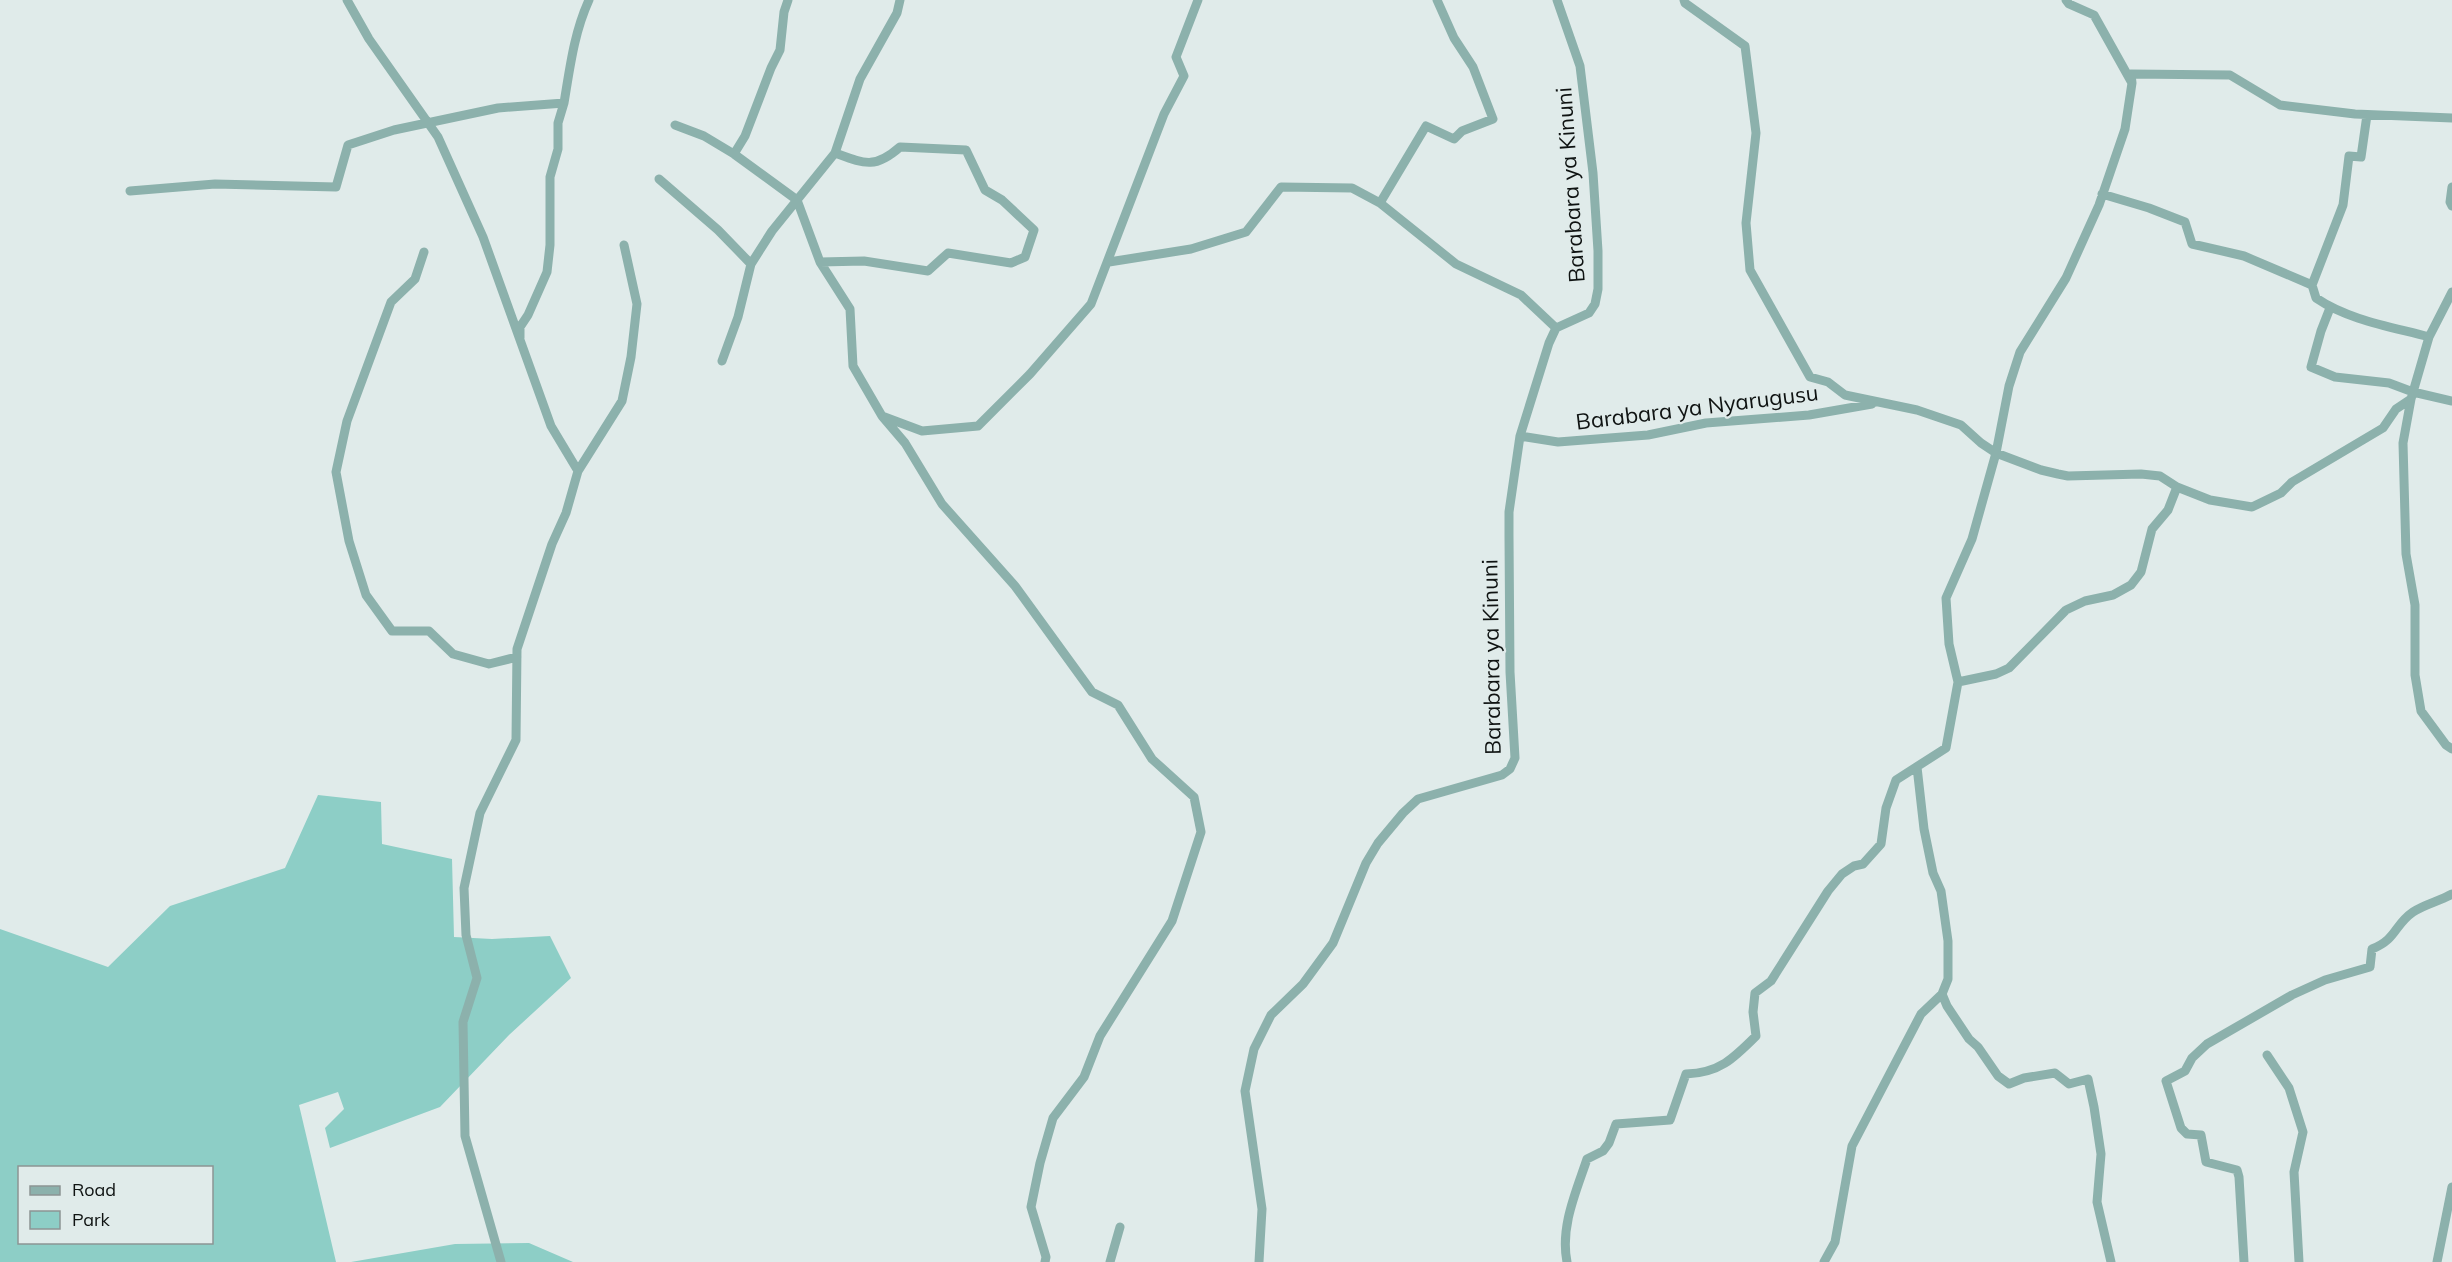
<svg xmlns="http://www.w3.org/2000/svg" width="2452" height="1262" viewBox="0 0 2452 1262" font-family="Mulish,sans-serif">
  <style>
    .green { fill: #8dcec6; fill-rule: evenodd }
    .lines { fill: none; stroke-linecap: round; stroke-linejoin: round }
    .minor { stroke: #8cb1ac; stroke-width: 9 }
    .labels { text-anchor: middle; stroke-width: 4.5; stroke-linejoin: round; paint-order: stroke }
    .street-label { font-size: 22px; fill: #0f1312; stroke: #e0ebea }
  </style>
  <rect width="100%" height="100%" fill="#e0ebea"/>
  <!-- green -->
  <path class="green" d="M318,795l63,7 1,42 70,15 2,78 38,2 58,-3 21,42 -62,57 -69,72 -110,41 -5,-20 19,-19 -6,-17 -39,13 37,157h-336v-333l108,38 62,-61 115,-38zM20,1168h192v74h-192z
    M529,1243l44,19h-222l104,-18z"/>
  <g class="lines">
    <!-- minor -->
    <path class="minor" d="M347,0l22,39 69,98 45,100 68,189 27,45 -12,42 -14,31 -35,105 -1,91 -36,73 -16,75 2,47 11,43 -14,44 2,114 36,126
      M1684,0l1,3 60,43 11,87 -10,90 4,47 60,107 18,5 17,13 72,15 44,15 20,18 15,10 45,17 17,4 10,2 73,-2 19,2 17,11 33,13 42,7 29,-14 11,-11 91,-54 13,-19 15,-10
      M2132,83l-1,-9 99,1 50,30 75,9 97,4
      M2367,115l-6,42 -12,-1 -6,49 -31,80 4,13c32,22 76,29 113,39
      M675,125l29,11 30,18 63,46 23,62 30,47 3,57 29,50 40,15 56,-5 52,-52 61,-70 73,-190 20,-38 -8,-19 22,-57
      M734,154l11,-18 26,-68 9,-18 4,-38 4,-12
      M659,179l59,51 33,34
      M2452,187l-2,15 2,4
      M130,191l85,-7 121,3 12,-42 46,-15 104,-22 66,-5c6,-36 10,-70 25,-103
      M2102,194l47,14 36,14 7,22 52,12 68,29
      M1380,203l46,-77 28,13 8,-8 31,-12 -20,-52 -19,-29 -17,-38
      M424,252l-9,27 -24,23 -44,119 -11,51 13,69 17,54 26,36h37l24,23 36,10 28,-7
      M820,262l44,-1 64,10 20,-18 63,10 14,-6 9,-27 -32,-30 -17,-10 -19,-40 -66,-3c-25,22 -35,17 -65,6
      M1109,262l82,-13 55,-17 35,-45 71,1 28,15 76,61 65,31 35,33
      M2452,292l-23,45 -18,62 -8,44 3,111 9,51v70l6,36 25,34 6,4
      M2330,308l-9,23 -10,36 24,10 54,6 24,9 39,9
      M520,338v-11l8,-12 19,-43 3,-27v-68l8,-28v-26l6,-20
      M722,361l16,-44 13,-53 21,-33 63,-78 25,-74 37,-66 3,-13
      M882,416l23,27 37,61 73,82 77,106 26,13 34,54 42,38 7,35 -29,89 -72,115 -16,41 -31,41 -13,45 -9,44 15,50 -1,5
      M1520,436l38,6 90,-7 58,-12 103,-8 63,-11
      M578,471l44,-70 9,-44 6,-53 -13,-59
      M1958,682l38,-8 13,-6 57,-58 19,-9 28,-6 18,-10 10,-13 11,-43 16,-19 9,-23
      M1942,994l5,12 22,33 9,8 20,29 11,8 15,-6 31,-5 14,11 19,-5 6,28 7,47 -4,48 14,60
      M2267,1055l22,33 14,44 -9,40 5,90
      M1110,1262l10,-35
      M1259,1262l3,-53 -17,-118 9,-42 17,-34 32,-31 30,-41 33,-80 12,-20 25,-30 15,-14 84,-24 8,-6 5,-11 -5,-86 -1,-136v-24l11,-76 29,-93 7,-15 33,-15 6,-9 3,-15v-38l-5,-78 -13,-107 -23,-66
      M1567,1262c-7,-35 9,-70 20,-103l16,-8 6,-8 7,-19 54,-4 16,-46c33,-1 47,-15 70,-38l-3,-24 2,-19 16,-12 57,-90 14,-17 12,-8 9,-2 18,-20 5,-36 10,-28 50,-32 12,-66 -9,-38 -3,-46 26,-59 24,-86 13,-67 11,-34 46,-74 33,-73 26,-76 7,-46 -38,-68 -25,-11 -3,-4
      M1824,1262l11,-20 17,-96 69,-132 21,-20 6,-15v-38l-7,-50 -8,-18 -9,-44 -7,-62
      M2244,1262l-5,-85 -2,-7 -31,-8 -5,-27 -14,-1 -6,-6 -15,-47 19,-10 7,-13 15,-14 85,-49 33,-15 45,-13 2,-18c25,-10 22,-24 41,-37 12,-8 27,-11 39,-18
      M2437,1262l15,-75"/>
  </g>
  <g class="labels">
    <!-- street labels -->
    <g class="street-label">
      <text transform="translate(1570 185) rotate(-94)" y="8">Barabara ya Kinuni</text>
      <text transform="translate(1697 407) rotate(-7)" y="8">Barabara ya Nyarugusu</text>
      <text transform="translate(1491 657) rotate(-91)" y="8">Barabara ya Kinuni</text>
    </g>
  </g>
  <!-- legend -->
  <rect x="18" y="1166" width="195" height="78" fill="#e0ebea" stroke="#8c9594" stroke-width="1.5"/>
  <rect x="30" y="1186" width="30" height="9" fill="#8cb1ac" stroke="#8c9594" stroke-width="1.5"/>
  <text x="72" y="1196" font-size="18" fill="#0f1312">Road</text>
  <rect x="30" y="1211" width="30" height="18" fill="#8dcec6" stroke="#8c9594" stroke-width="1.5"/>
  <text x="72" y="1226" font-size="18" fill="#0f1312">Park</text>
</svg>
